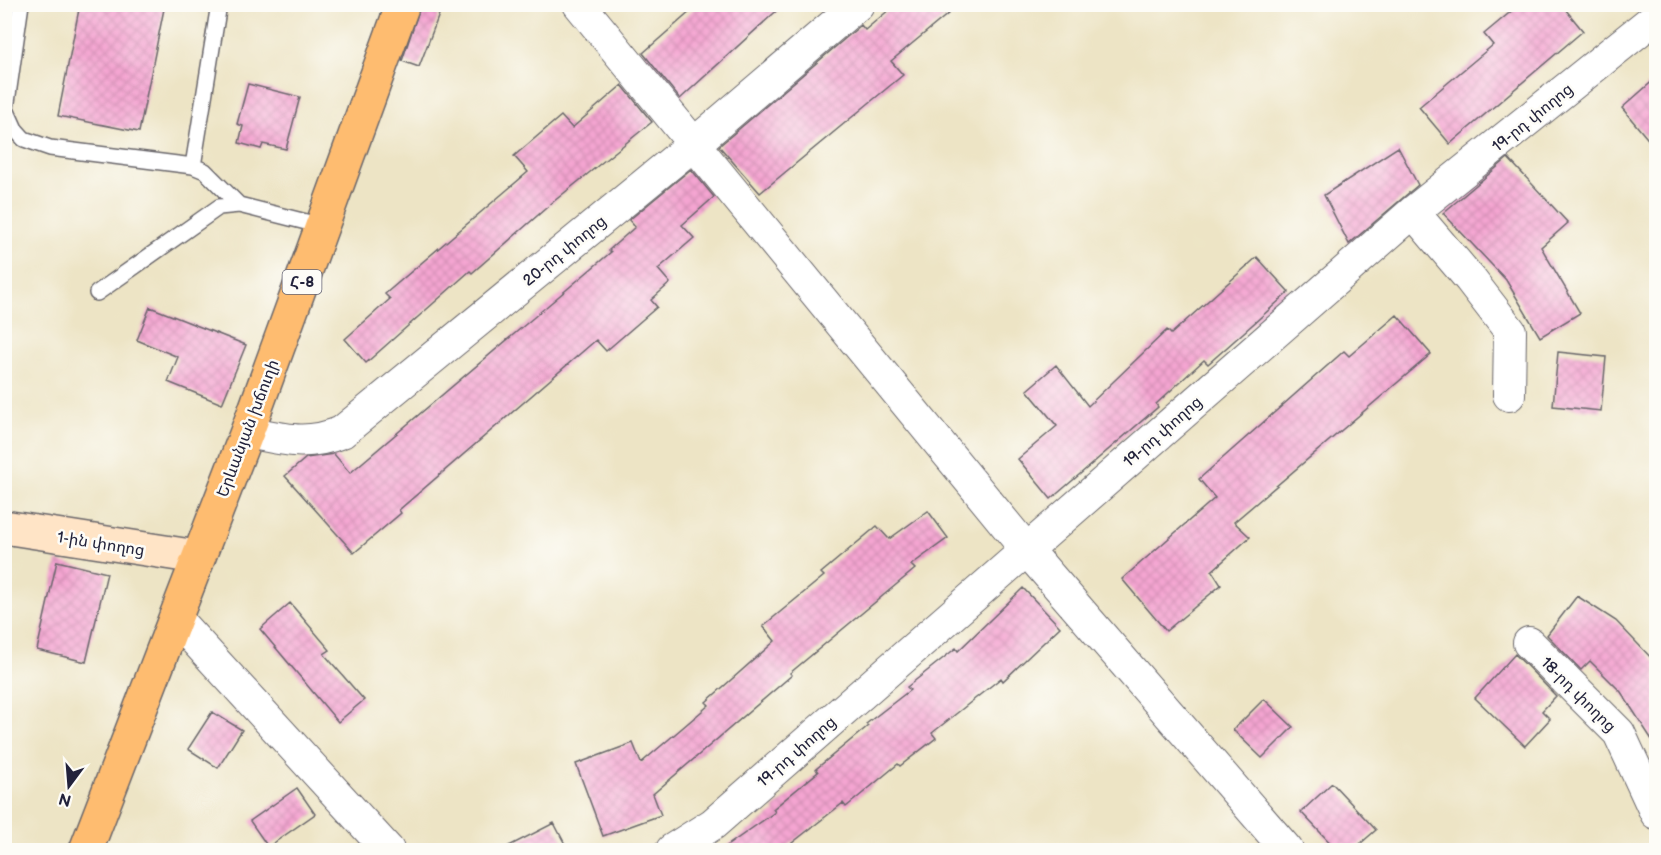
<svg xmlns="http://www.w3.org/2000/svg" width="1661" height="855" viewBox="0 0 1661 855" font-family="'Balsamiq Sans','Noto Sans Armenian',sans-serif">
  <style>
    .building { fill: url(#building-cross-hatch) }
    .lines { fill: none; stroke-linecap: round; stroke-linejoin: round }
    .lane-casing { stroke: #69666b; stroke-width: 18 }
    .street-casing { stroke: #69666b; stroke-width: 34 }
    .secondary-casing { stroke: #69666b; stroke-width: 36 }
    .primary-casing { stroke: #69666b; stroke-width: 36 }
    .lane { stroke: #fff; stroke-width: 15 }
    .street { stroke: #fff; stroke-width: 32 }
    .secondary { stroke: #ffe4c6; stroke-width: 33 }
    .primary { stroke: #febc70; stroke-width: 33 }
    .labels { text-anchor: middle; stroke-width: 5; stroke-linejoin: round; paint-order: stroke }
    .shield { fill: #fdfcf7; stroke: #646373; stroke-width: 1.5 }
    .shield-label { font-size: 15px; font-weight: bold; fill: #22223b }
    .street-label { font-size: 16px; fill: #22223b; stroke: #fdfcf7 }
  </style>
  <defs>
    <pattern id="building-cross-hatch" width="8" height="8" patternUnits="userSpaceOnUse" patternTransform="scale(1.5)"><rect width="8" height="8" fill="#f4a5d1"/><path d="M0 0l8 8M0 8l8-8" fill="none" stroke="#d18eb4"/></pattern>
  </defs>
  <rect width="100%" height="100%" fill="#fdfcf7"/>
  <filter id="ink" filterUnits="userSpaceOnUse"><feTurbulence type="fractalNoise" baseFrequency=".0167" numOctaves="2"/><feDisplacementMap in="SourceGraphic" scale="12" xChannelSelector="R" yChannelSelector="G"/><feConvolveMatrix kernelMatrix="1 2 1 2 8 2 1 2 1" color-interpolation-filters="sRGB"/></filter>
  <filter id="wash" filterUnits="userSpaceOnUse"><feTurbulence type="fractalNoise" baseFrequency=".008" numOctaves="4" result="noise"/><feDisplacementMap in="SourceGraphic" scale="24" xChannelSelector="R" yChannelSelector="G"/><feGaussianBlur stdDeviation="1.35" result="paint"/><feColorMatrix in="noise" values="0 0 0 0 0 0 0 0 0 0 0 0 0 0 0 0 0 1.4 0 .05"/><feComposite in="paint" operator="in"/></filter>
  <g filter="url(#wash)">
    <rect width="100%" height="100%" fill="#ede4c5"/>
    <g id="blocks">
      <!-- building -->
      <path class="building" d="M80,4h85l-26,128 -81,-16z
        M421,4h22l-24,63 -17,-6z
        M699,4h85l-104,95 -37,-46z
        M896,4h64l-69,57 12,14 -143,118 -41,-47 142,-121 4,5z
        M1520,4h41l22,27 -133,113 -31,-37 74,-62 -9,-11z
        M1656,78v71l-34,-41z
        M248,84l52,13 -14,52 -23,-5 -2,5 -22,-6 4,-17 -6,-2z
        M622,85l30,37 -99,80 -81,71 -2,-2 -104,92 -21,-24 45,-40 -5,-5 143,-122 -14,-16 47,-40 11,12z
        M1398,147l20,38 -69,59 -25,-49z
        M1508,158l60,65 -27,24 39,66 -40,24 -34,-57 -63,-67z
        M691,169l23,28 -32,28 12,13 -36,31 12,14 -19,17 6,7 -51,44 -10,-11 -197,170 2,3 -47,40 -69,-77 21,-18 28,-4 16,19 261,-221 -2,-2 26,-23 -6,-7z
        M1257,257l32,35 -81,72 -4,-4 -48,44 2,3 -107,92 -33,-40 39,-33 -30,-36 29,-25 32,41 79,-76 4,4z
        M150,307l96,38 -24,59 -54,-22 10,-25 -41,-17z
        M1397,315l34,39 -197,168 16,15 -38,34 9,14 -55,46 -44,-52 93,-81 -16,-19 145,-128 5,5z
        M1558,352l48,5 -5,54 -48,-5z
        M928,511l20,27 -37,27 4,4 -125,104 2,2 -139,119 8,21 -58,21 -27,-72 57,-21 8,20 68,-58 -3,-3 69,-61 -12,-15 61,-50 -3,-3 56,-47 12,13z
        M57,561l50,12 -21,89 -49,-12z
        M1023,588l37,39 -57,54 -2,-3 -69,55 4,5 -36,28 -2,-2 -52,43 -3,-4 -60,47h-62l54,-38 -2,-3 45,-37 -2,-3 52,-43 -2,-2 44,-34 -3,-3 49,-39 2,3z
        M1577,596l39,25 40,42v83l-35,-54 -31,-31 -9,9 -34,-35z
        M290,603l40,47 -6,4 40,46 -26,22 -78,-93z
        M1515,654l41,42 -14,15 8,8 -25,27 -50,-48z
        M1264,699l29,28 -31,31 -29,-28z
        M212,712l30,18 -24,38 -30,-19z
        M1332,783l44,47 -23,20h-16l-36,-38z
        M297,788l18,26 -47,33 -18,-26z
        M554,823l14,27h-67z"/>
    </g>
  </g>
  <g filter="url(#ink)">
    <use href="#blocks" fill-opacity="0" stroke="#69666b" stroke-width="1.5"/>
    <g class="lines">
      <defs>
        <path id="lane" d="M21,4l-15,105 9,20 9,10 26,9 143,18 12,5 34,34
          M193,166l26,-162
          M97,293l122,-86 20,-2 83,21"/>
        <path id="street" d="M579,4l447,545 261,301
          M1413,212l57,67 40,52 -1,64
          M247,432c37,7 58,15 95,0l352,-288 164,-140
          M175,618l213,232
          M1529,643l90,90 37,80
          M672,850l41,-26 700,-612 243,-195"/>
        <path id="secondary" d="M4,527l193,30"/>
        <path id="primary" d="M86,850l161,-418 156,-428"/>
      </defs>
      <!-- lane casing -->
      <use href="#lane" class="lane-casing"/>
      <!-- street casing -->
      <use href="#street" class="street-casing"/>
      <!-- secondary casing -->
      <use href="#secondary" class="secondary-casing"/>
      <!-- primary casing -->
      <use href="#primary" class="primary-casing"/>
      <!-- lane -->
      <use href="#lane" class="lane"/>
      <!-- street -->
      <use href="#street" class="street"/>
      <!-- secondary -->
      <use href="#secondary" class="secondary"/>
      <!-- primary -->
      <use href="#primary" class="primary"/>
    </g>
  </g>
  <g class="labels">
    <!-- shield labels -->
    <rect class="shield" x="282.5" y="270" width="39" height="24" rx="4.5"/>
    <g class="shield-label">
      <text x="302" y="287">Հ-8</text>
    </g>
    <!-- street labels -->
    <g class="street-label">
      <text transform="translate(1532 117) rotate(-39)" y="6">19-րդ փողոց</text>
      <text transform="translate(564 250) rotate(-39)" y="6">20-րդ փողոց</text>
      <text transform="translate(247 428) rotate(-69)" y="6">Երևանյան խճուղի</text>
      <text transform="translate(1162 431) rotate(-41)" y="6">19-րդ փողոց</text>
      <text transform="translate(101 543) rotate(9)" y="6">1-ին փողոց</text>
      <text transform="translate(1579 694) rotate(45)" y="6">18-րդ փողոց</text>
      <text transform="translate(796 751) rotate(-41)" y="6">19-րդ փողոց</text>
    </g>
  </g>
  <!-- margin -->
  <rect width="1661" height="855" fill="none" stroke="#fdfcf7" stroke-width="24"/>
  <!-- north arrow -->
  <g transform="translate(69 786) rotate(196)" stroke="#fdfcf7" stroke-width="4.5" paint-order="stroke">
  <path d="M0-4.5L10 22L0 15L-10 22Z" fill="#22223b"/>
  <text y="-9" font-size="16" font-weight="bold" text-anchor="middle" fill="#22223b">N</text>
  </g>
</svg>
